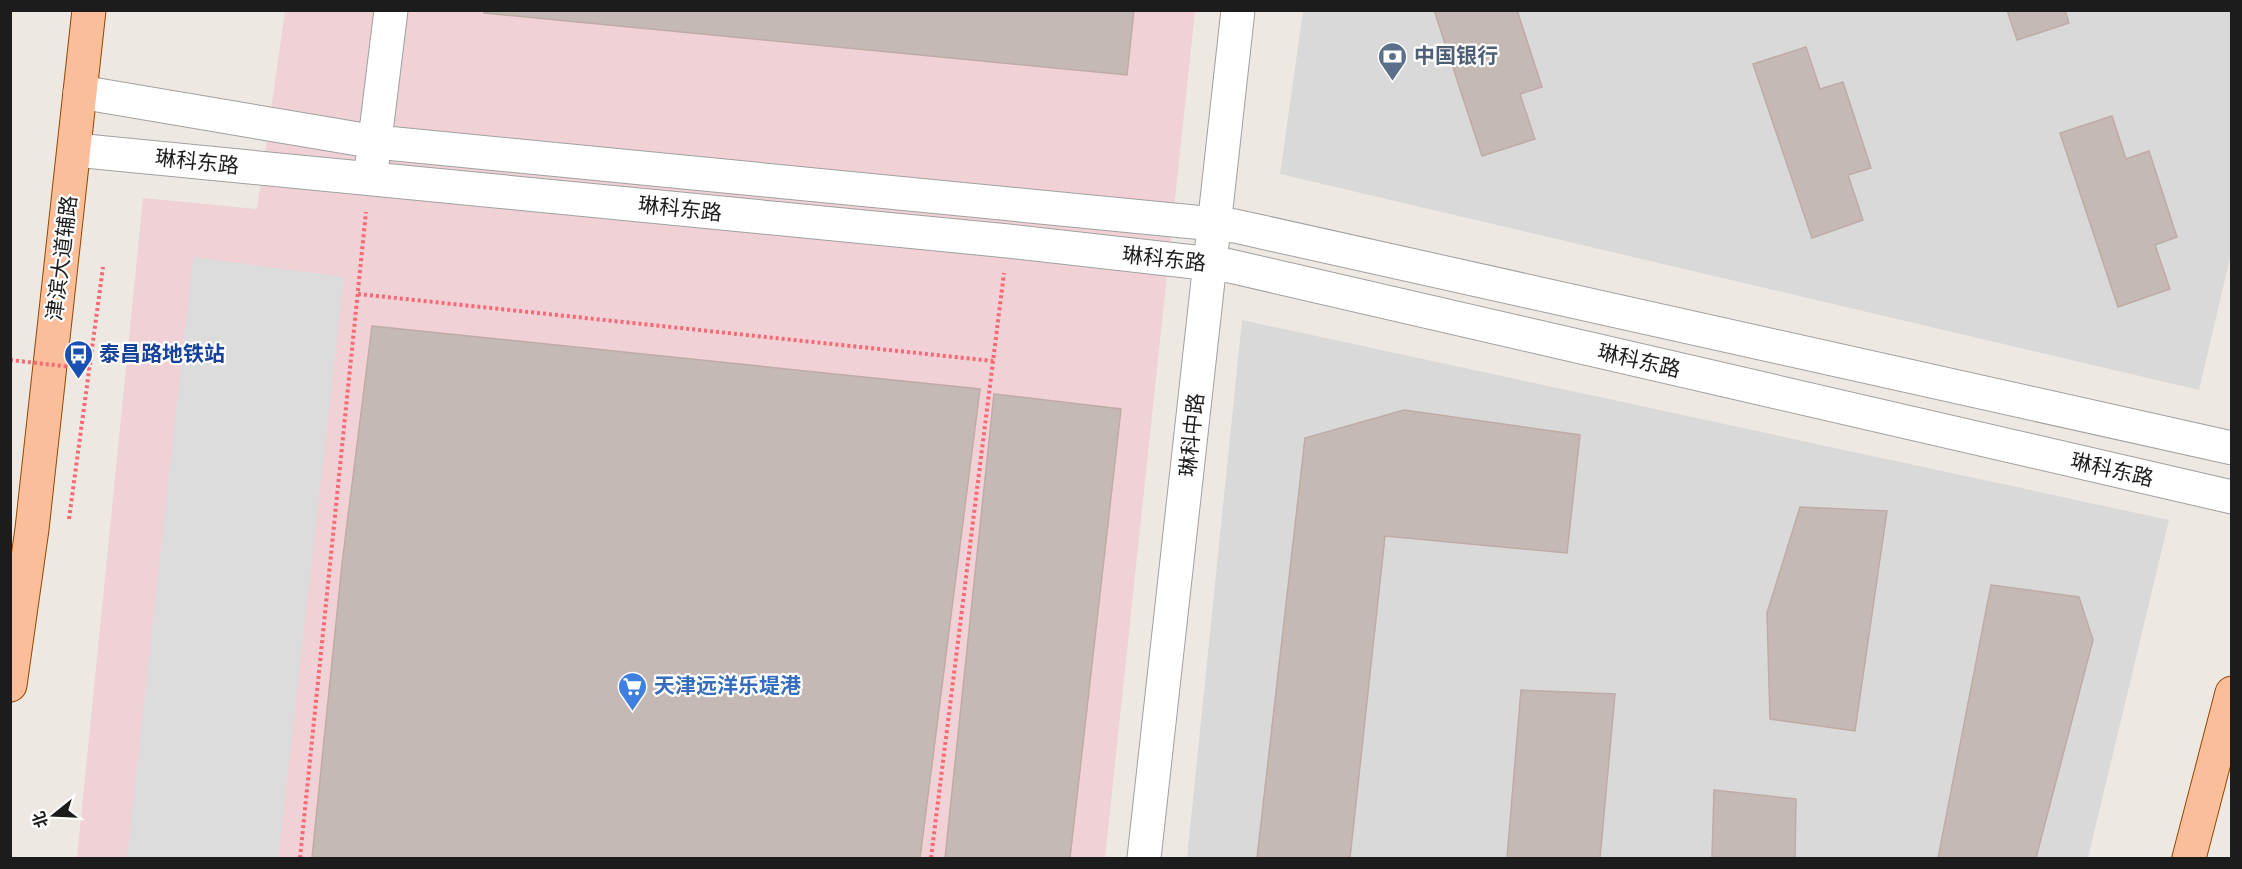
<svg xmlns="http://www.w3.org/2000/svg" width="2242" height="869" viewBox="0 0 2242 869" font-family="Commissioner,'Noto Sans SC',sans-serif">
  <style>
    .residential { fill: #dad9d9 }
    .commercial { fill: #efd1d6 }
    .parking { fill: #dcdcdc }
    .building { fill: #c5b9b6; stroke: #bfaba5; stroke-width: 1.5 }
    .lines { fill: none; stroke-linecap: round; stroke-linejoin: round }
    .minor-casing { stroke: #a0a0a0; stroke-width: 35 }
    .major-casing { stroke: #934702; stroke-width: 35 }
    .path { stroke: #f86976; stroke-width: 4; stroke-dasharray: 3 3; stroke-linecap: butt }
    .minor { stroke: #fff; stroke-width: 33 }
    .major { stroke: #fabe9a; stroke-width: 33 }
    .path-bridge { stroke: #f86976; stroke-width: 4; stroke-dasharray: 3 3; stroke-linecap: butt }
    .labels { text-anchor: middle; stroke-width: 4.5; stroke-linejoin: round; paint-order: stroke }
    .service-label { font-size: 21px; font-weight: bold; fill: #4e5e75; stroke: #fff; text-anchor: start }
    .street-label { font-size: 21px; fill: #1c1c1c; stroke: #fff }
    .transit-label { font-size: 21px; font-weight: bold; fill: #164399; stroke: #fff; text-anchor: start }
    .shop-label { font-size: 21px; font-weight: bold; fill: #366cbe; stroke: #fff; text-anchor: start }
  </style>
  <rect width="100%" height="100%" fill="#eee8e2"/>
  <!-- residential -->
  <path class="residential" d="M1303,11h928v243l-32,136 -919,-216z
    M1242,320l927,200 -81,338h-901z"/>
  <!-- commercial -->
  <path class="commercial" d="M285,11h910l-90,847h-1028l66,-660 114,11z"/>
  <!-- parking -->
  <path class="parking" d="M193,257l151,20 -66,581h-151z"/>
  <!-- building -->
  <path class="building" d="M484,10h650l-7,65 -643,-62z
    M1434,10h83l25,77 -22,7 15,45 -53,17z
    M2007,10h58l4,13 -52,17z
    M1806,47l14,42 23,-7 28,86 -23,7 15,45 -51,18 -59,-174z
    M2112,116l14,43 23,-8 28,86 -22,8 15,44 -52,18 -58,-174z
    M372,326l608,63 -60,469h-608l30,-294z
    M994,394l127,15 -51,449h-125z
    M1404,410l176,25 -13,118 -182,-17 -35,322h-93l48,-420z
    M1800,507l87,4 -32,220 -85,-12 -3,-106z
    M1991,585l88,12 14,43 -57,218h-98z
    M1521,690l94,4 -15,164h-93z
    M1714,790l82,9 -1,59h-83z"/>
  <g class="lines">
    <defs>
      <path id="minor" d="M80,92l296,50 859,84 997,222
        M75,150l933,91 222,25 1002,231
        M372,164l19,-154
        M1144,858l94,-848"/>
      <path id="major" d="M10,685l22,-156 57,-519
        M2189,858l43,-165"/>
    </defs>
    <!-- minor casing -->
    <use href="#minor" class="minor-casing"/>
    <!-- major casing -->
    <use href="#major" class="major-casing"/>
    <!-- path -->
    <path class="path" d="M358,294l635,67
      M69,519l34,-252
      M300,858l66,-646
      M931,858l73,-585"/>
    <!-- minor -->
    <use href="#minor" class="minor"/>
    <!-- major -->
    <use href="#major" class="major"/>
    <!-- path-bridge -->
    <path class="path-bridge" d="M10,360l79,9"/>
  </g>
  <!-- icons -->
  <defs>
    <symbol id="bank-pin" viewBox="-11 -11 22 30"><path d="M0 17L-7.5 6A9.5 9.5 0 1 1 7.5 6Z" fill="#5c6f8a" stroke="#fff"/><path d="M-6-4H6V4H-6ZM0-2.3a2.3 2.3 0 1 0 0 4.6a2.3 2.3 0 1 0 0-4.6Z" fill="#fff"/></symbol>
    <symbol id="bus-pin" viewBox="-11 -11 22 30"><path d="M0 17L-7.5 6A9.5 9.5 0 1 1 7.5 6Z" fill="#1a4fb4" stroke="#fff"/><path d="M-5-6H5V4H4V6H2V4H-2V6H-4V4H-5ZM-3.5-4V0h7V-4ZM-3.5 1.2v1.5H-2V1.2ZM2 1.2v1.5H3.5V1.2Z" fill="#fff"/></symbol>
    <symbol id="supermarket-pin" viewBox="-11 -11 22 30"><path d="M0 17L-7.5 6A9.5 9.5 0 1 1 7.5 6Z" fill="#3f7fe0" stroke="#fff"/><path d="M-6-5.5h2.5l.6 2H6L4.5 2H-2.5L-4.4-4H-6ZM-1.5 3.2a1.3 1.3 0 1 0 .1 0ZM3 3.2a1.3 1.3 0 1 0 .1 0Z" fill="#fff"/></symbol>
  </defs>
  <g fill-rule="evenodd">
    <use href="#bank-pin" x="1376" y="40" width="33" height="45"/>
    <use href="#bus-pin" x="62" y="338" width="33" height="45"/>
    <use href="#supermarket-pin" x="616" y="670" width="33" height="45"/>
  </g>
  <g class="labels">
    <!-- service labels -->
    <g class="service-label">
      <text x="1414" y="63">中国银行</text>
    </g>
    <!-- street labels -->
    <g class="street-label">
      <text transform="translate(197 162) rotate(6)" y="7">琳科东路</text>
      <text transform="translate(680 209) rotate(6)" y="7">琳科东路</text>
      <text transform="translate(62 258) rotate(-83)" y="7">津滨大道辅路</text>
      <text transform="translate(1164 259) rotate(6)" y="7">琳科东路</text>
      <text transform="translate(1639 361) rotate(13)" y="7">琳科东路</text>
      <text transform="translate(1192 435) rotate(-84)" y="7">琳科中路</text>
      <text transform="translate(2112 470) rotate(13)" y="7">琳科东路</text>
    </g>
    <!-- transit labels -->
    <g class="transit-label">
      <text x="99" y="361">泰昌路地铁站</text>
    </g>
    <!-- shop labels -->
    <g class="shop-label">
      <text x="654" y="693">天津远洋乐堤港</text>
    </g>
  </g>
  <!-- border -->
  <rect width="2242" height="869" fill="none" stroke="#1c1c1c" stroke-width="24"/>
  <!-- north arrow -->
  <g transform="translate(54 815) rotate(252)" stroke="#ffffff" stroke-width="4.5" paint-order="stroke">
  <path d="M0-4.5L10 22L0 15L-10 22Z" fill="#1c1c1c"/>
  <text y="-9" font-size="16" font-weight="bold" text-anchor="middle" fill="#1c1c1c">北</text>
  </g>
</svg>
